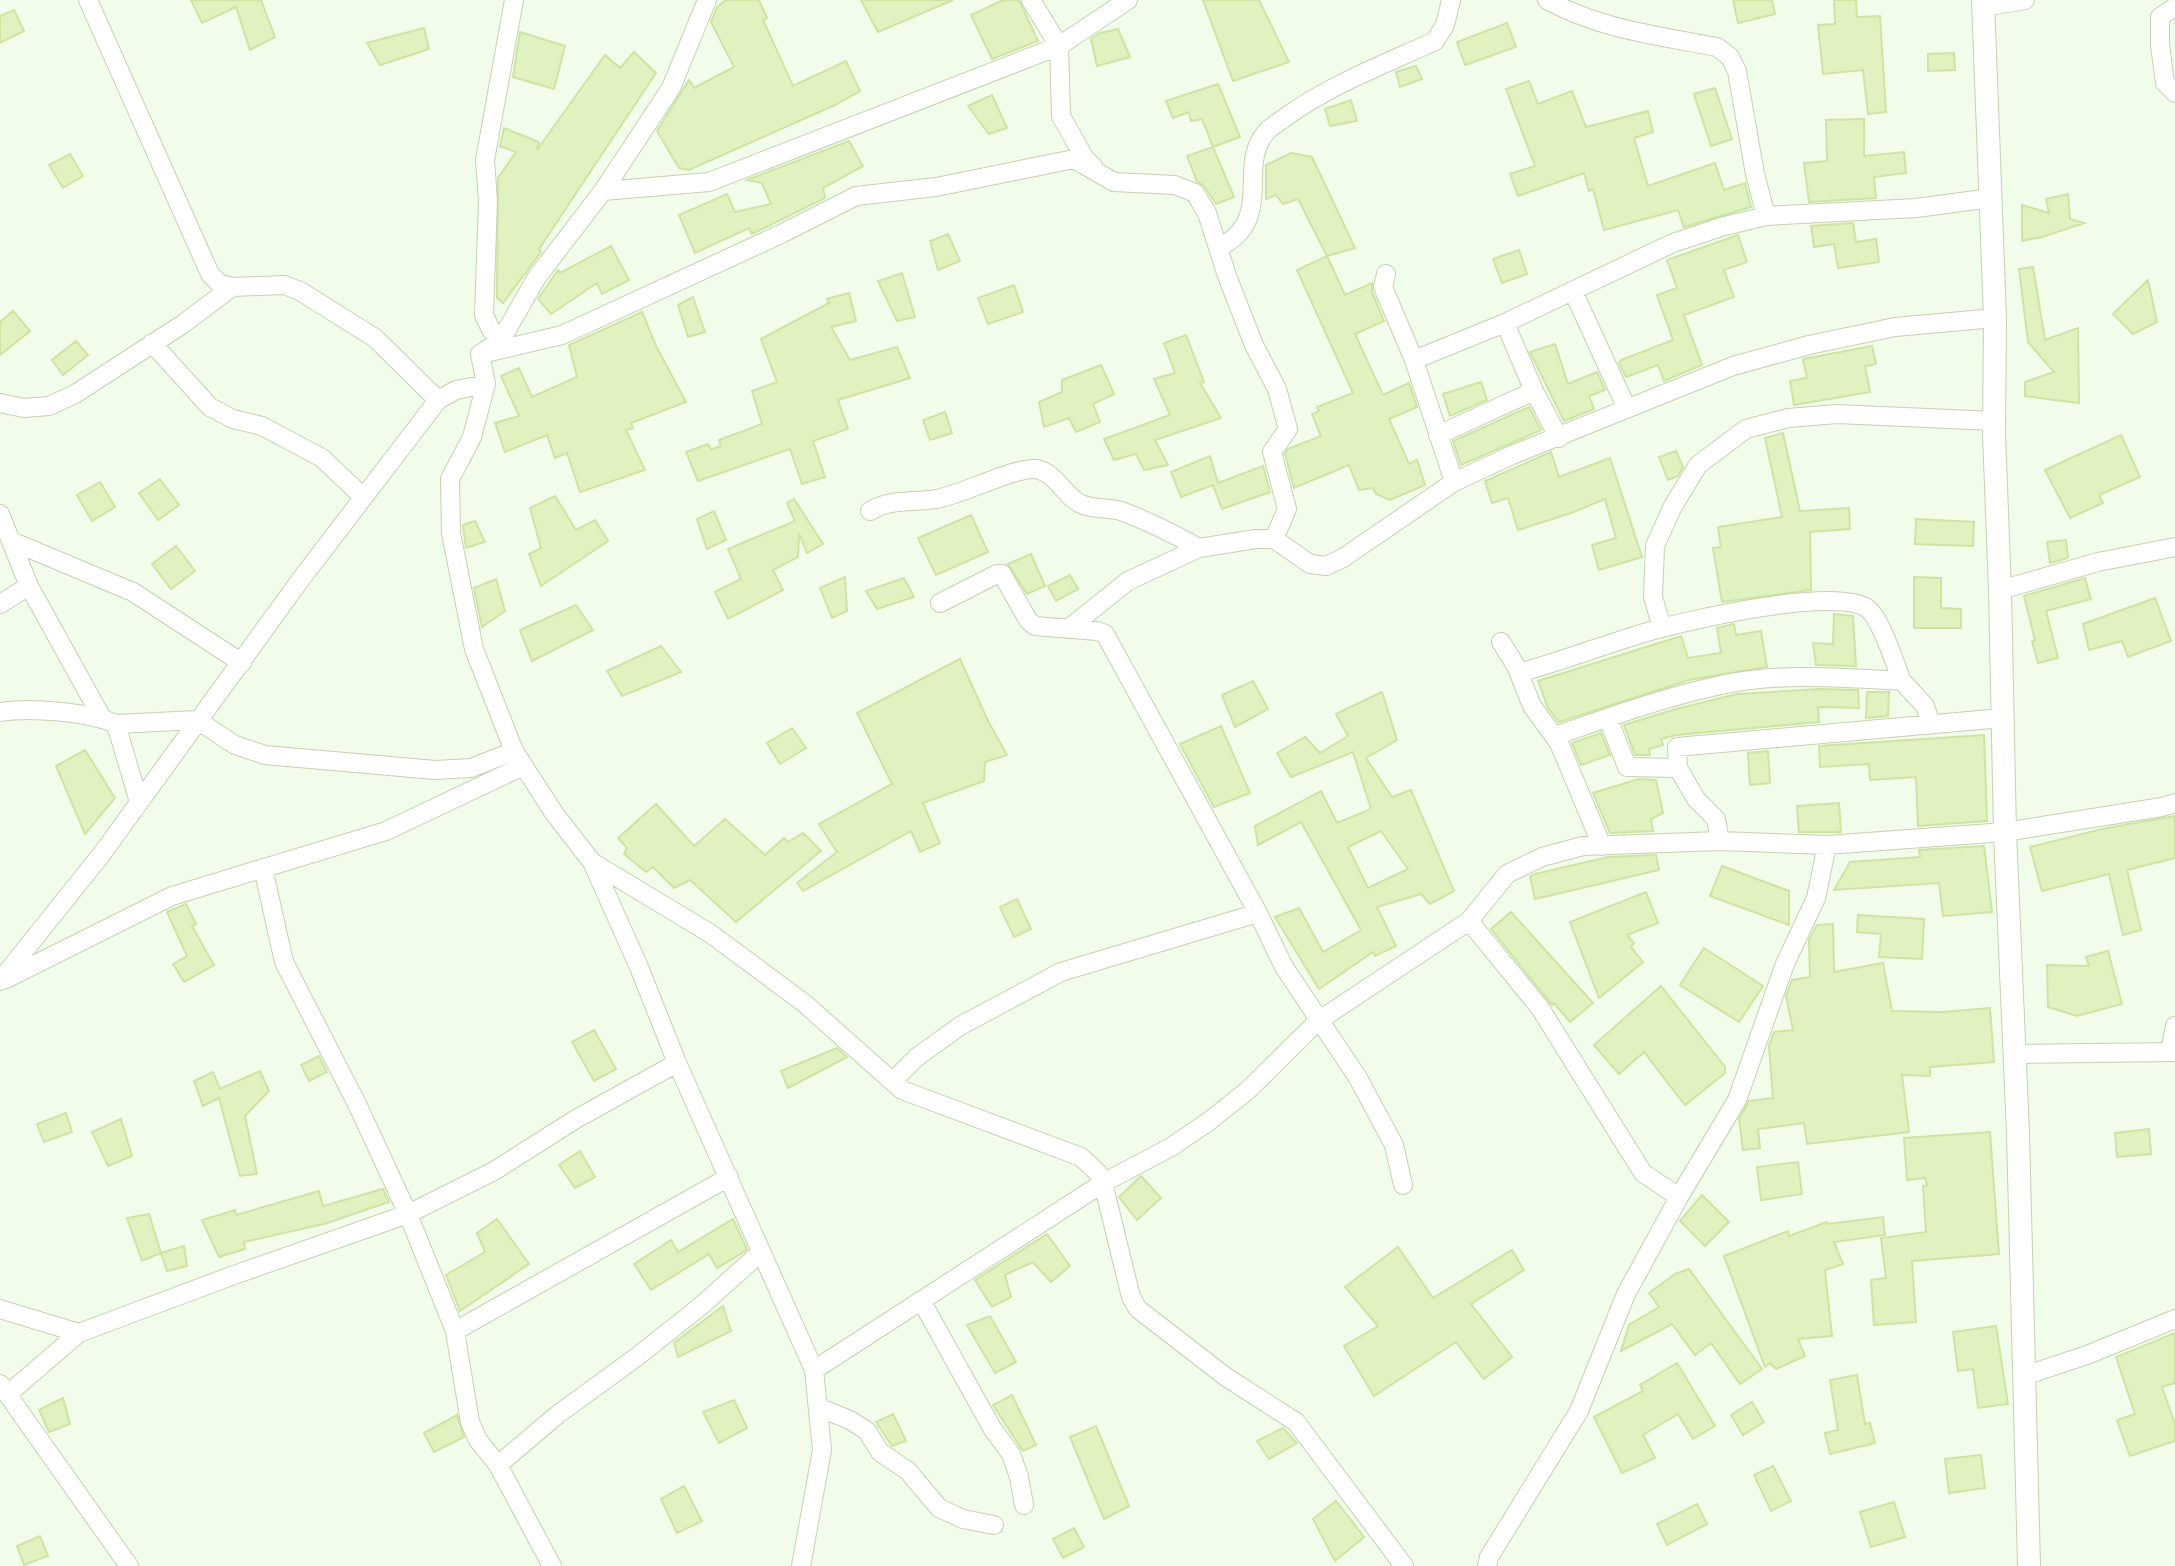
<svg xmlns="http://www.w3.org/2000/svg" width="2175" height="1566" viewBox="0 0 2175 1566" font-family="'Fira Sans',sans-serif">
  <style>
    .building { fill: #e1f2c1; stroke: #cee4a2; stroke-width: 2; fill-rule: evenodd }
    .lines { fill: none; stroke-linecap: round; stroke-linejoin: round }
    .minor-casing { stroke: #c4d2b1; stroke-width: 20 }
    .tertiary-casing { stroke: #c4d2b1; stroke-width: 24 }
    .minor { stroke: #fff; stroke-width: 18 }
    .tertiary { stroke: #fff; stroke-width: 22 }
  </style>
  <rect width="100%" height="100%" fill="#f2fcea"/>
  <!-- building -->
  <path class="building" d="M191,0h70l14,37 -25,13 -14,-43 -34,16z
    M726,0h33l8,18 -4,2 30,66 53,-25 14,30 -25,14 -146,65 -10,-2 -22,-37 32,-51 5,8 40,-21 -23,-45 6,-15z
    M861,0h92l-75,32z
    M1003,0h16l19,41 -46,18 -21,-44z
    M1203,0h56l30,62 -56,19z
    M1733,0h39l3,14 -37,9z
    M1834,0h22l1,17 23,-1 6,96 -18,2 -5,-44 -40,4 -5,-49 17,-1z
    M14,10l10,21 -24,12v-27z
    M1507,23l9,24 -51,18 -8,-23z
    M424,28l5,21 -49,16 -13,-22z
    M1118,29l12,28 -33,9 -6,-27 9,-6z
    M520,32l45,14 -11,43 -41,-12z
    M634,52l22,21 -117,176 2,3 -38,51 -6,-5 1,-120 18,-26 -16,-6 4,-18 35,14 -2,8 68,-95 15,13z
    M1954,53l1,17 -27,1v-17z
    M1416,66l6,13 -22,8 -4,-15z
    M1529,81l9,23 34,-13 14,36 62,-16 5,21 -19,6 14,48 67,-23 9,27 21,-7 6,24 -67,20 -6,-17 -74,20 -11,-41 -4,2 -5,-18 -66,23 -8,-22 25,-8 -29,-77z
    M1218,84l22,53 -27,10 -11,-28 -11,2 -2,-9 -16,6 -7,-17z
    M1715,88l17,51 -21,7 -17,-52z
    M992,95l15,33 -18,6 -21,-28z
    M1351,100l6,21 -27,5 -5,-17z
    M1864,119v37l40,-4 2,21 -32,4 2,21 -67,4 -5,-39 23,-2 -1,-41z
    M849,141l14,25 -40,22 2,10 -73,36 -3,-6 -54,25 -16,-38 48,-21 8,18 36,-8 -9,-21 -15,-3z
    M1213,147l21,50 -18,7 -11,-17 -8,-6 -10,-25z
    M1291,153l21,4 43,91 -28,8 -29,-57 -15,5 -7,-9 -10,4v-34z
    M70,154l13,22 -20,12 -14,-23z
    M2068,194l2,25 14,4 -42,14 -20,4v-36l27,8 -3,-14z
    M1853,223l3,19 20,-3 3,23 -41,6 -4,-24 -20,3 -3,-21z
    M948,234l12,27 -22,9 -8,-29z
    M1738,235l9,27 -23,8 10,27 -50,18 18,50 -38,16 -6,-16 -32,12 -7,-14 2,-3 52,-20 -16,-45 20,-7 -10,-28z
    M611,246l18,34 -27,14 -5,-11 -46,31 -13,-15 20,-29 2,3z
    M1519,250l8,24 -25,9 -9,-24z
    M1327,256l18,39 27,-12v9l12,29 -29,13 28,61 26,-12 8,24 -28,12 20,45 8,-4 8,25 -35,15 -14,-6 -3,-6 -14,2 -10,-25 -55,23 -9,-34 3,-5 33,-13 -9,-22 7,-3 -2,-4 36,-14 -56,-123z
    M2033,267l12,73 33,-12 1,75 -54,-7v-14l29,-10 -26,-30 -9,-73z
    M902,273l13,44 -18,4 -19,-40z
    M2148,280l9,42 -24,12 -20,-20z
    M1014,285l9,27 -35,12 -10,-26z
    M849,293l7,28 -25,6 19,33 47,-13 13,31 -72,22 10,29 -35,12 12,36 -23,7 -12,-35 -92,32 -12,-29 22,-8 3,6 10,-4 -2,-6 43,-16 -10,-33 25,-9 -16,-43 68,-36 -2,-4z
    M693,297l12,35 -17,5 -10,-32z
    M13,311l17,20 -30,24v-33z
    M642,312l14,34 30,56 -55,21 2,5 -7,2 19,40 -65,22 -13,-39 -12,5 -8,-23 -42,17 -10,-29 24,-7 -18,-40 18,-8 13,29 45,-20 -8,-32z
    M1186,335l18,47 -4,1 21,35 -66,22 13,25 -24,5 -8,-16 -22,6 -10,-21 66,-24 -16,-36 21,-6 -11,-30z
    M76,341l12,14 -25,20 -11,-15z
    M1555,344l13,40 29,-12 8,18 -16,6 5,13 -30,12 -34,-69z
    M1872,346l4,18 -11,2 5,26 -76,13 -4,-24 17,-3 -4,-19z
    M1101,365l13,29 -21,10 7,18 -24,10 -7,-14 -25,9 -5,-25 23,-10v-12z
    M1481,382l6,18 -37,16 -7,-22z
    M1529,407l12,23 -80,35 -8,-24z
    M945,412l7,21 -22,7 -7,-20z
    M1783,433l17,78 49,-3 1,21 -40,3 1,58 -89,12 -9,-54 8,-1 -3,-20 64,-10 -17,-79z
    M2121,435l19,42 -41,18 4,8 -33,15 -25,-48z
    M1676,451l7,16 -5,9 -10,4 -9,-23z
    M1551,452l8,25 51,-19 32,99 -43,13 -7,-25 24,-7 -11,-39 -34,14 -53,17 -10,-32 -16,5 -7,-22z
    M1210,456l8,27 45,-17 7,26 -48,17 -9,-24 -32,12 -10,-25z
    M160,479l19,26 -21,15 -19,-27z
    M100,482l15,25 -23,14 -15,-26z
    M555,496l21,34 19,-10 13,21 -67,45 -12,-32 12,-6 -11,-40z
    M794,499l29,45 -16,9 -8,-20 -1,24 -25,13 10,20 -55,29 -13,-27 26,-13 -13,-30 67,-28 -8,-18z
    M714,511l12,29 -19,9 -10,-30z
    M971,515l17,37 -52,23 -18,-37z
    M1916,519l58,3 -1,24 -58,-2z
    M475,521l10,21 -19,6 -3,-23z
    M2066,540l2,18 -18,5 -3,-21z
    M176,546l19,25 -24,18 -19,-25z
    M1031,554l14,32 -18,8 -19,-30z
    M1070,575l8,14 -22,12 -8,-15z
    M845,577l2,34 -15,7 -12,-30z
    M1914,577l27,1v30l20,1v19h-47z
    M904,578l10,19 -37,12 -11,-18z
    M2085,578l6,21 -45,12 12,47 -20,5 -6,-22 3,-1 -11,-44z
    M496,579l9,32 -23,16 -8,-39z
    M2155,598l16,43 -43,16 -6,-16 -33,9 -6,-26z
    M576,605l17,25 -61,31 -12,-31z
    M1834,614l19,2 3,50 -40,-1 -3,-22 20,1z
    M1734,624l2,11 25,-4 6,36 -78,13 -130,42 -11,-14 -10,-27 143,-45 7,22 33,-5 -4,-25z
    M661,646l20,26 -59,24 -15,-25z
    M960,659l28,62 19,34 -22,7 -1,19 -61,22 17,40 -20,9 -9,-21 -108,60 -6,-8 40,-31 -18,-28 73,-40 -35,-71z
    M1253,681l15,28 -33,18 -13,-32z
    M1820,689l38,1 1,18 -41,-1 1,15 -143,13 -15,4 2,6 -14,4 1,6h-15l-11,-30 52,-16 61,-15z
    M1382,692l15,48 -31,18 26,39 19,-7 43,101 -24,13 -9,-10 -44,13 19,39 -21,10 -2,-4 -54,37 -44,-72 24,-9 24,44 38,-22 -60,-108 -43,23 -3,-19 66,-35 16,32 34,-14 -18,-57 -62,25 -14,-24 28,-16 15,16 28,-17 -12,-22zM1381,831l27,38 -40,19 -20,-41z
    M1867,692h22l-1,24 -22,2z
    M1221,726l29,67 -36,14 -34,-63z
    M792,728l14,20 -26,16 -13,-21z
    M1601,733l9,22 -29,10 -9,-22z
    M1984,735l3,86 -69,5 -2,-49 -46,3 -1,-16 -49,3 -1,-21z
    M85,750l30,48 -30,36 -29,-68z
    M1768,751l2,32 -20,2 -2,-32z
    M1639,779l17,1 7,33 -12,6 2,12 -43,2 -17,-40z
    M1839,803l2,29h-42l-2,-26z
    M656,804l38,42 31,-27 40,36 19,-17 4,4 15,-9 18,18 -85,71 -46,-42 -16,8 -21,-21 -7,5 -22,-18 3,-6 -9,-10z
    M2175,816v42l-48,12 14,60 -18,5 -14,-61 -67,17 -12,-44 77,-19z
    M1984,846l8,66 -49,4 -4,-33 -105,7 16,-28 70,-5 -1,-7z
    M1656,855l3,15 -124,29 -5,-23 5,-2 73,-17z
    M1722,866l67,25v34l-79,-29z
    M1646,892l12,31 -31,12 7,8 -3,4 12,15 -44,36 -29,-76z
    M1017,899l14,30 -17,8 -14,-30z
    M186,904l10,20 -4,2 22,39 -30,17 -11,-18 14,-8 -20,-44z
    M1511,912l82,91 -23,19 -16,-19 -2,2 -61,-76z
    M1858,915l66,4 -2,40 -43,-2 2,-23 -24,-2z
    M1833,924l1,48 49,-9 9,48 50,1 48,-4 4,54 -64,5v9l-28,-1 7,57 -102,12 -3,-21 -46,6 2,19 -17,2 -4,-31 10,-18 24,-3 -4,-52 5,-14 19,-2 -7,-34 6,-16 18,-3 -1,-37 8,-15z
    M1704,948l59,38 -24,36 -59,-37z
    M2108,951l14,53 -45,12 -29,-9 -1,-42 42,1 -3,-9z
    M1661,986l64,81v6l-40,32 -41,-53 -25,22 -25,-29z
    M594,1030l22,39 -22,12 -22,-39z
    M837,1048l10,9 -59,31 -7,-17z
    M319,1056l8,16 -18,9 -8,-16z
    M260,1071l9,20 -24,25 12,58 -17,2 -21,-78 -16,8 -9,-25 19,-9 7,17z
    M66,1113l6,19 -28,10 -7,-18z
    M121,1119l11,37 -24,10 -16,-34z
    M2149,1129l2,25 -34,3 -2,-24z
    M1990,1132l9,122 -87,7 4,61 -42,3 -3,-45 15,-2 -5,-40 45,-6 -3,-46 4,-1 -2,-7 -18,2 -3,-42z
    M580,1151l15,26 -20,11 -16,-23z
    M1798,1162l4,32 -41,6 -4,-33z
    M1141,1176l20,22 -24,22 -18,-23z
    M383,1189l6,13 -65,22 -80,18 1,7 -26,8 -17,-37 33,-10 1,5 83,-24 4,15z
    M1702,1195l27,27 -24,24 -25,-25z
    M149,1214l12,39 -19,8 -15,-43z
    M1883,1217l2,18 -51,7 9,22 -18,6 7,66 -34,3 7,17 -29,13 -6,-6 -5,4 -41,-111 64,-25 1,5 38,-14 1,2z
    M497,1219l32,45 -69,47 -14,-36 39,-23 -8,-19z
    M733,1219l14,30 -8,6 -22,13 -8,-14 -58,36 -17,-26 37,-24 7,12z
    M1047,1234l23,32 -19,16 -18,-20 -28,13 6,22 -19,10 -17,-27z
    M184,1246l3,20 -20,5 -6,-18z
    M1398,1247l35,51 79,-48 12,20 -53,34 41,53 -28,22 -28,-37 -82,54 -30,-50 34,-20 -33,-39z
    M1689,1269l73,100 -22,15 -29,-41 -16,12 -23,-31 -51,27 8,-26 30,-18 -10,-14 26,-19z
    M723,1306l8,25 -53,26 -4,-14z
    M990,1316l26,46 -21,11 -28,-48z
    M1996,1326l12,78 -30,4 -5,-39 -15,2 -5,-39z
    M2175,1333v50l-13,4 13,37v17l-45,15 -13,-36 18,-6 -19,-57z
    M1677,1363l38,63 -22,13 -15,-25 -35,21 12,23 -33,15 -28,-56 49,-26 -3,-6z
    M1857,1375l8,49 5,-1 5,20 -45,11 -5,-21 13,-3 -8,-50z
    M1012,1395l24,50 -13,6 -30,-46z
    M63,1398l7,26 -21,8 -10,-22z
    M734,1400l13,28 -28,15 -16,-31z
    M1752,1402l12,20 -21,13 -12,-20z
    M893,1414l13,27 -14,5 -16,-24z
    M457,1415l7,22 -30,15 -10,-19z
    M1096,1426l33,80 -25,13 -34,-82z
    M1283,1428l14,15 -28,16 -12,-18z
    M1981,1455l4,33 -36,5 -4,-34z
    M1773,1466l18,35 -20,10 -17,-36z
    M684,1486l18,35 -25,12 -16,-34z
    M1336,1501l28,36 -29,24 -22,-42z
    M1894,1502l11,35 -34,10 -11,-35z
    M1697,1504l10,20 -40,21 -10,-21z
    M1074,1528l10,19 -21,11 -10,-19z
    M40,1536l8,20 -24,9 -7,-19z"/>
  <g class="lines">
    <defs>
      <path id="minor" d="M88,0l122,274 9,9 13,4 52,-2 16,6 75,47 63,62
        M707,0l-36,88 -68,103 -66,86 -36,63 -21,14 6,30 -14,53 -22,42 1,54 23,116 40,102 40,62 38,49 47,105 38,96 137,307 8,80 -21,116
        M1031,0l28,46 2,70 24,43 8,7
        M1547,0c52,29 112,36 170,47l13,10 7,14 18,103 11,42
        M1983,7l42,-7
        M2175,7l-15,10v28l5,38 10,10
        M603,191l106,-9 350,-136 69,-46
        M1218,248c59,-29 17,-82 49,-117 6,-6 14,-10 20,-15 45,-32 98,-52 148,-75l10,-16 6,-25
        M1386,274l-3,13 31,73
        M1573,291l54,118
        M1505,323l29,68 25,47
        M501,340l-10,-10 -7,-15 4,-114 -3,-41 29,-160
        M152,343l58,64 23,12 29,7 60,32 41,39
        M490,352l72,-17 219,-101 75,-38 80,-9 138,-28 40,23 61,3 20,8 12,20 20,63 27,69 23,44 11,40 -16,23 15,57 -13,30
        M0,403l24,5 25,-2 26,-12 108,-70 49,-37
        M1438,435l96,-44
        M1454,482l-40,-122 91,-37 168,-80 48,-16 45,-11 150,-8 75,-10
        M870,511c21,-13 43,-8 66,-12 26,-4 78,-32 100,-30 19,3 28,26 43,34 12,7 29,4 42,8 27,10 53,23 78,37
        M0,514l29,72 73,132
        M11,541l122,51 109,71
        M2000,590l98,-28 77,-15
        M940,603l57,-29h5l26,46 7,6 62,5 8,3 153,279 26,54 74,111 36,67 9,40
        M0,604l29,-18
        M1662,628l-9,-31 2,-51 17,-38 26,-43 48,-36 42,-11 49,-4 157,7
        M1068,629l60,-48 71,-33 57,-9h18l36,25 16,2 17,-8 111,-76 58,-27 221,-89 76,-21 86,-18 100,-9
        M1501,642l15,24 16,40 27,37 43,103
        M1519,673c43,-12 85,-28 128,-41 37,-11 192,-47 221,-23 14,12 26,53 34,72
        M0,712c31,-5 88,0 116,12l23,78
        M1608,718l19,49 51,1 18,31 20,20 4,22
        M116,724l81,-4 38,25 30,10 170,15 36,-2 43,-17
        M1555,736c51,-18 104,-37 157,-49 61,-15 128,-10 190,-6l23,25 6,18
        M1678,768l-1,-21 325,-29
        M592,862l119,72 93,69 98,87 179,67 17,16 5,10 28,114 7,12 88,68 70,45 108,144
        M263,868l21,94 73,142 51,110 47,117 15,91 8,18 20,25 54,101
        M1469,921l71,87 103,165 36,24
        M6,979l166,-83 214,-65 137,-65
        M0,981l101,-126 200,-276 137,-179 18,-10 30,-6
        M2170,1052l5,-26
        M2015,1054l160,-2
        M893,1081l24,-24 43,-31 101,-54 197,-59
        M922,1302l70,126 19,26 8,23 5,28
        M0,1309l79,24
        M455,1331l274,-154
        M814,1370l289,-187 68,-36 37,-25 39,-31 71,-70 151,-100 38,-47 35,-17 41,-11 137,-5 107,4 178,-13 157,-25 13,-4
        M2024,1376l63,-21 88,-36
        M0,1384l129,182
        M8,1394l71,-61 155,-58 174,-61 86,-43 82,-52 101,-56
        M820,1408l30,12 17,11 13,21 28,19 31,37 24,11 31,6
        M498,1465l59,-50 81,-59 64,-51 59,-53
        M1487,1566l2,-9 90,-146 47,-117 53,-97 58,-97 48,-136 31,-66 11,-53"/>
      <path id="tertiary" d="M1983,0l12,318 -1,116 6,156 5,242 13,301 11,433"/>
    </defs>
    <!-- minor casing -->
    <use href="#minor" class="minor-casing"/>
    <!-- tertiary casing -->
    <use href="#tertiary" class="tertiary-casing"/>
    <!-- minor -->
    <use href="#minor" class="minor"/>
    <!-- tertiary -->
    <use href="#tertiary" class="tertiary"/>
  </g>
</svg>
